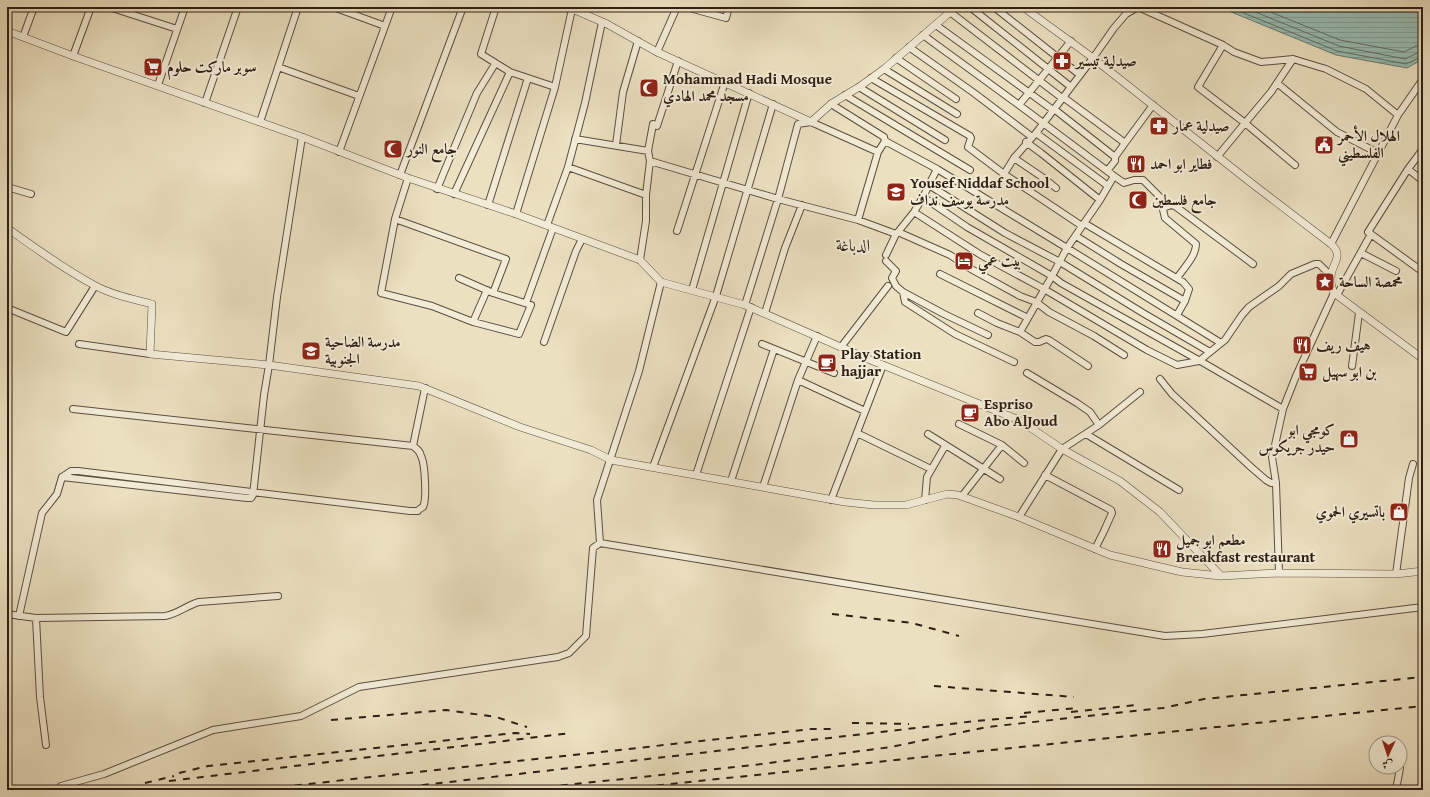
<svg xmlns="http://www.w3.org/2000/svg" width="1430" height="797" viewBox="0 0 1430 797" font-family="'Gentium Book Plus',Amiri,serif">
  <style>
    .water { fill: url(#water-rules); stroke: #6d7d73 }
    .lines { fill: none; stroke-linecap: round; stroke-linejoin: round }
    .shore { stroke: #626e63; stroke-width: 1 }
    .minor-casing { stroke: #5c4e3e; stroke-width: 8 }
    .tertiary-casing { stroke: #5c4e3e; stroke-width: 8 }
    .minor { stroke: #f2ebd6; stroke-width: 6 }
    .tertiary { stroke: #f2ebd6; stroke-width: 7 }
    .rail { stroke: #2d1e13; stroke-width: 2; stroke-dasharray: 7 7; stroke-linecap: butt }
    .labels { text-anchor: middle; stroke-width: 4; stroke-linejoin: round; paint-order: stroke }
    .poi-label { font-size: 15px; font-weight: bold; fill: #2d1e13; stroke: #f2ebd6; text-anchor: start }
    .quarter-label { font-size: 17px; fill: #2d1e13; stroke: #f2ebd6 }
  </style>
  <defs>
    <pattern id="water-rules" width="6" height="5" patternUnits="userSpaceOnUse"><rect width="6" height="5" fill="#98bdb3"/><path d="M0 2.5h6" fill="none" stroke="#83a299"/></pattern>
  </defs>
  <rect width="100%" height="100%" fill="#ebe0c0"/>
  <filter id="stains"><feTurbulence type="fractalNoise" baseFrequency=".005" numOctaves="4"/><feColorMatrix values="0 0 0 0 .2 0 0 0 0 .09 0 0 0 0 .02 0 0 0 .5 -.17"/></filter>
  <radialGradient id="worn" r=".72"><stop offset=".6" stop-color="#630" stop-opacity="0"/><stop offset="1" stop-color="#630" stop-opacity=".3"/></radialGradient>
  <!-- water -->
  <path class="water" d="M1219,7h204v52l-16,9 -71,-13z"/>
  <g class="lines">
    <!-- shore -->
    <path class="shore" d="M1229,7l108,44 69,13 17,-8
      M1243,7l96,39 66,13 14,-7 4,-1
      M1258,7l82,33 64,12 12,-6 7,-1"/>
    <defs>
      <path id="minor" d="M109,7l68,22
        M333,7l52,19
        M496,7l-15,47 29,18 45,15
        M686,7l40,11 3,-11
        M970,7l101,80
        M994,7l86,68
        M950,12l112,86
        M936,25l117,85
        M923,35l96,70 95,71 10,7 10,-3h9l17,17 5,21 31,26c0,12 -12,24 -19,34
        M23,37l11,-30
        M909,47l65,46 58,44
        M657,52l20,-45
        M73,56l18,-49
        M896,58l60,41
        M1293,59l-22,33 -26,31 50,42
        M278,67l81,29
        M884,69l73,45
        M871,78l99,58 1,2 -3,9 36,27 78,52
        M1277,83l60,49 41,21
        M158,85l27,-78
        M859,87l86,53
        M845,95l125,75
        M1063,97l62,46 -10,14
        M205,103l33,-96
        M831,104l53,33 1,4
        M1019,105l52,-64
        M1054,109l61,48v4l-8,10
        M260,122l38,-115
        M1036,133l72,53
        M575,139l73,12
        M1026,142l15,11 59,47
        M1125,143l28,-38
        M616,145l7,-53 15,-51
        M1423,149l-15,20 -40,63 55,40
        M339,152l53,-145
        M1217,157l28,-34 -47,-36 25,-42
        M1014,158l31,21 11,9
        M650,161l128,38 80,21 38,14 2,-2
        M568,167l78,28
        M937,169l130,79 33,-48 14,-24
        M1408,169l15,12
        M1004,174l10,-16 22,-25 57,-75 21,-30 12,-14 12,-7 36,16 49,22 11,7 27,10 32,-3 33,10 40,20 32,26
        M400,175l63,-168
        M408,178l-13,41 -14,74 51,13 41,16 46,12 12,-29 -38,-12 -34,-15
        M929,185l76,48 55,29 83,51 67,39
        M7,187l24,7
        M437,189l40,-96 18,-29
        M454,194l56,-122
        M923,197l44,30 85,49 9,7 141,79 81,47
        M488,205l40,-127
        M1163,208l8,-3 4,1 78,58
        M914,212l67,43 63,34 103,61 30,15 22,-4 26,-21 17,-25 7,-8 30,-21 12,-12 24,-10h4l12,12
        M516,214l39,-127 17,-78
        M395,219l111,40 -13,34
        M858,220l20,-68 7,-11 52,28 -14,28 -9,15 -16,20 52,23 21,14 49,27 16,6 13,10 45,24 30,19
        M1084,223l99,59 6,7 -4,12 -8,14
        M547,225l21,-58 17,-64 17,-81
        M677,231l48,-149
        M1076,236l45,28 64,37
        M1331,244l67,-129 25,-36
        M1361,253l35,18
        M886,255l10,-21
        M640,260l6,-39v-26l4,-34 -2,-10 5,-27 4,2 21,-65
        M886,261l10,10 -4,7 4,8 7,6 2,10 50,32 59,28
        M940,274l88,44 24,-42 15,-28 154,95
        M692,290l57,-197
        M903,292l41,22 44,21
        M1337,295l34,-61
        M526,303l27,-75
        M745,305l33,-106 20,-75 13,-2 67,30
        M7,308l59,24 29,-46
        M765,313l20,-65 17,-43
        M978,313l19,10 23,9 15,10h4l7,-3 3,1 39,26
        M473,322l14,-32
        M1020,332l8,-14
        M544,342l32,-91 6,-12
        M79,344l71,10
        M762,344l72,29
        M841,347l47,-61
        M1352,366l7,-53
        M1027,373l50,30 13,9 9,13
        M1160,379l12,15 80,74 14,12 5,3h5
        M798,380l67,31
        M73,409l340,37
        M959,424l43,21 22,18
        M857,433l74,36
        M928,434l72,45
        M1086,434l93,56
        M653,467l63,-171 57,-192
        M696,475l55,-168
        M1045,475l66,35 1,3 -8,18 -9,18
        M62,477l185,21h4l2,-3 11,-100 5,-30 8,-68 25,-160
        M731,481l43,-132
        M763,487l35,-107 19,-44
        M962,496l40,-51
        M831,500l52,-135
        M925,500l2,-23 18,-31
        M1019,517l43,-68 37,-24 41,-33
        M600,543l565,93 37,-2 221,-27
        M1279,573l-3,-90 -4,-26 3,-12 8,-36 13,-33 38,-83
        M1396,574l13,-96 4,-14
        M7,614l29,4 129,-2c13,-2 22,-11 34,-14l79,-6
        M19,616l23,-103 15,-19 5,-17 9,-6h7l332,40h8c1,-2 3,-3 5,-4 4,-7 2,-44 -2,-51 -1,-5 -4,-7 -8,-10l12,-58
        M36,618l4,79 6,48
        M61,786l43,-12 109,-44 88,-14 58,-29 199,-30 11,-4 17,-17 7,-88 7,-5 -3,-43 42,-129 22,-89
        M1396,790l4,-22"/>
      <path id="tertiary" d="M568,7l39,17 50,28 154,70 20,-18 28,-17 25,-18 72,-62
        M1023,7l70,51 157,124 81,62c14,12 0,20 0,33 -1,5 1,11 3,16l89,66
        M7,31l66,25 229,81 106,41 108,36 124,46 21,22 84,23 123,54 151,61 43,29 58,32 40,31 61,64
        M7,228c28,20 57,41 87,57 18,10 39,14 58,19l-2,50 119,11 150,21 101,41 71,23 20,10 234,42 29,3h32l41,-11 11,1 61,22 91,38 72,17 39,4 58,-3 117,1 27,-3"/>
    </defs>
    <!-- minor casing -->
    <use href="#minor" class="minor-casing"/>
    <!-- tertiary casing -->
    <use href="#tertiary" class="tertiary-casing"/>
    <!-- minor -->
    <use href="#minor" class="minor"/>
    <!-- tertiary -->
    <use href="#tertiary" class="tertiary"/>
    <!-- rail -->
    <path class="rail" d="M832,614l80,9 47,13
      M934,686l140,11
      M1071,712l66,-7
      M1024,713l53,-5
      M331,720l115,-10 50,7 31,10
      M852,723l57,1
      M179,773l29,-7 306,-33 16,1
      M169,781l402,-48
      M145,783l29,-7
      M253,790l558,-61h23
      M380,790l596,-69 55,-5
      M519,790l235,-25 137,-18 96,-20 176,-19 41,-9 219,-22
      M615,790l328,-35 480,-49"/>
  </g>
  <!-- icons -->
  <defs>
    <symbol id="pharmacy-square" viewBox="-11 -11 22 22"><rect x="-9" y="-9" width="18" height="18" rx="4" fill="#8f2418" stroke="#f2ebd6"/><path d="M-2-6h4v4h4v4h-4v4h-4v-4h-4v-4h4Z" fill="#fff"/></symbol>
    <symbol id="supermarket-square" viewBox="-11 -11 22 22"><rect x="-9" y="-9" width="18" height="18" rx="4" fill="#8f2418" stroke="#f2ebd6"/><path d="M-6-5.5h2.5l.6 2H6L4.5 2H-2.5L-4.4-4H-6ZM-1.5 3.2a1.3 1.3 0 1 0 .1 0ZM3 3.2a1.3 1.3 0 1 0 .1 0Z" fill="#fff"/></symbol>
    <symbol id="mosque-square" viewBox="-11 -11 22 22"><rect x="-9" y="-9" width="18" height="18" rx="4" fill="#8f2418" stroke="#f2ebd6"/><path d="M3.5-4.9A6 6 0 1 0 3.5 4.9A5 5 0 1 1 3.5-4.9Z" fill="#fff"/></symbol>
    <symbol id="civic-square" viewBox="-11 -11 22 22"><rect x="-9" y="-9" width="18" height="18" rx="4" fill="#8f2418" stroke="#f2ebd6"/><path d="M-.6-6.5H3V-4.5H.6V-3L4-1V1h2V6H-6V1h2V-1L-.6-3ZM-1.2 2.5V6h2.4V2.5Z" fill="#fff"/></symbol>
    <symbol id="restaurant-square" viewBox="-11 -11 22 22"><rect x="-9" y="-9" width="18" height="18" rx="4" fill="#8f2418" stroke="#f2ebd6"/><path d="M-5-6h1v4h1v-4h1v4h1v-4h1v5L-1.5 .5V6h-2V.5L-5-1ZM5-6V6H3V1.5H1.5Q1.5-4 5-6Z" fill="#fff"/></symbol>
    <symbol id="school-square" viewBox="-11 -11 22 22"><rect x="-9" y="-9" width="18" height="18" rx="4" fill="#8f2418" stroke="#f2ebd6"/><path d="M0-5L7-2L0 1L-7-2ZM-4 1L0 2.5L4 1V4Q0 6-4 4Z" fill="#fff"/></symbol>
    <symbol id="hotel-square" viewBox="-11 -11 22 22"><rect x="-9" y="-9" width="18" height="18" rx="4" fill="#8f2418" stroke="#f2ebd6"/><path d="M-6-4.5h1.5V1H6V5H4.5V3h-9V5H-6ZM-4 0a1.8 1.8 0 1 1 3.6 0ZM.5 0V-2.5h3Q6-2.5 6 0Z" fill="#fff"/></symbol>
    <symbol id="sight-square" viewBox="-11 -11 22 22"><rect x="-9" y="-9" width="18" height="18" rx="4" fill="#8f2418" stroke="#f2ebd6"/><path d="M0-6L1.8-2.2L6-1.7L2.9 1.2L3.7 5.4L0 3.3L-3.7 5.4L-2.9 1.2L-6-1.7L-1.8-2.2Z" fill="#fff"/></symbol>
    <symbol id="cafe-square" viewBox="-11 -11 22 22"><rect x="-9" y="-9" width="18" height="18" rx="4" fill="#8f2418" stroke="#f2ebd6"/><path d="M-5.5-4.5H6V0H3Q3 3.5 0 3.5H-2.5Q-5.5 3.5-5.5 0ZM3-3.2v2h1.7v-2ZM-6 4.5H4V6H-6Z" fill="#fff"/></symbol>
    <symbol id="shop-square" viewBox="-11 -11 22 22"><rect x="-9" y="-9" width="18" height="18" rx="4" fill="#8f2418" stroke="#f2ebd6"/><path d="M-5-2.5h2.3a2.7 3.5 0 0 1 5.4 0H5L5.5 6h-11ZM-1.5-2.5h3a1.5 2.3 0 0 0-3 0Z" fill="#fff"/></symbol>
  </defs>
  <g fill-rule="evenodd">
    <use href="#pharmacy-square" x="1051" y="50" width="22" height="22"/>
    <use href="#supermarket-square" x="142" y="56" width="22" height="22"/>
    <use href="#mosque-square" x="638" y="77" width="22" height="22"/>
    <use href="#pharmacy-square" x="1148" y="115" width="22" height="22"/>
    <use href="#civic-square" x="1313" y="134" width="22" height="22"/>
    <use href="#mosque-square" x="382" y="138" width="22" height="22"/>
    <use href="#restaurant-square" x="1125" y="153" width="22" height="22"/>
    <use href="#school-square" x="885" y="181" width="22" height="22"/>
    <use href="#mosque-square" x="1127" y="189" width="22" height="22"/>
    <use href="#hotel-square" x="953" y="250" width="22" height="22"/>
    <use href="#sight-square" x="1314" y="271" width="22" height="22"/>
    <use href="#restaurant-square" x="1291" y="334" width="22" height="22"/>
    <use href="#school-square" x="300" y="340" width="22" height="22"/>
    <use href="#cafe-square" x="816" y="352" width="22" height="22"/>
    <use href="#supermarket-square" x="1297" y="361" width="22" height="22"/>
    <use href="#cafe-square" x="959" y="402" width="22" height="22"/>
    <use href="#shop-square" x="1338" y="428" width="22" height="22"/>
    <use href="#shop-square" x="1388" y="501" width="22" height="22"/>
    <use href="#restaurant-square" x="1151" y="538" width="22" height="22"/>
  </g>
  <g class="labels">
    <!-- poi labels -->
    <g class="poi-label">
      <text x="1076" y="66">صيدلية تيسير</text>
      <text x="167" y="72">سوبر ماركت حلوم</text>
      <text x="663" y="84">Mohammad Hadi Mosque<tspan x="663" dy="17">مسجد محمد الهادي</tspan></text>
      <text x="1173" y="131">صيدلية عمار</text>
      <text x="1338" y="141">الهلال الأحمر<tspan x="1338" dy="17">الفلسطيني</tspan></text>
      <text x="407" y="154">جامع النور</text>
      <text x="1150" y="169">فطاير ابو احمد</text>
      <text x="910" y="188">Yousef Niddaf School<tspan x="910" dy="17">مدرسة يوسف نداف</tspan></text>
      <text x="1152" y="205">جامع فلسطين</text>
      <text x="978" y="266">بيت عمي</text>
      <text x="1339" y="287">محمصة الساحة</text>
      <text x="325" y="347">مدرسة الضاحية<tspan x="325" dy="17">الجنوبية</tspan></text>
      <text x="1316" y="350">هيف ريف</text>
      <text x="841" y="359">Play Station<tspan x="841" dy="17">hajjar</tspan></text>
      <text x="1322" y="377">بن ابو سهيل</text>
      <text x="984" y="409">Espriso<tspan x="984" dy="17">Abo AlJoud</tspan></text>
      <text x="1335" y="435" text-anchor="end">كومجي ابو<tspan x="1335" dy="17">حيدر جريكوس</tspan></text>
      <text x="1385" y="517" text-anchor="end">باتسيري الحموي</text>
      <text x="1176" y="545">مطعم ابو جميل<tspan x="1176" dy="17">Breakfast restaurant</tspan></text>
    </g>
    <!-- quarter labels -->
    <g class="quarter-label">
      <text x="853" y="251">الدباغة</text>
    </g>
  </g>
  <!-- margin -->
  <rect width="1430" height="797" fill="none" stroke="#ebe0c0" stroke-width="24"/>
  <rect x="8" y="8" width="1414" height="781" fill="none" stroke="#2d1e13" stroke-width="2"/>
  <rect x="12" y="12" width="1406" height="773" fill="none" stroke="#2d1e13"/>
  <!-- north arrow -->
  <g transform="translate(1388 755) rotate(183)"><circle r="19" fill="#f2ebd6" stroke="#a39988"/>
  <path d="M0-3L7 15L0 10L-7 15Z" fill="#8f2418"/>
  <text y="-6" font-size="11" font-weight="bold" text-anchor="middle" fill="#2d1e13">ش</text>
  </g>
  <rect width="100%" height="100%" filter="url(#stains)"/>
  <rect width="100%" height="100%" fill="url(#worn)"/>
</svg>
